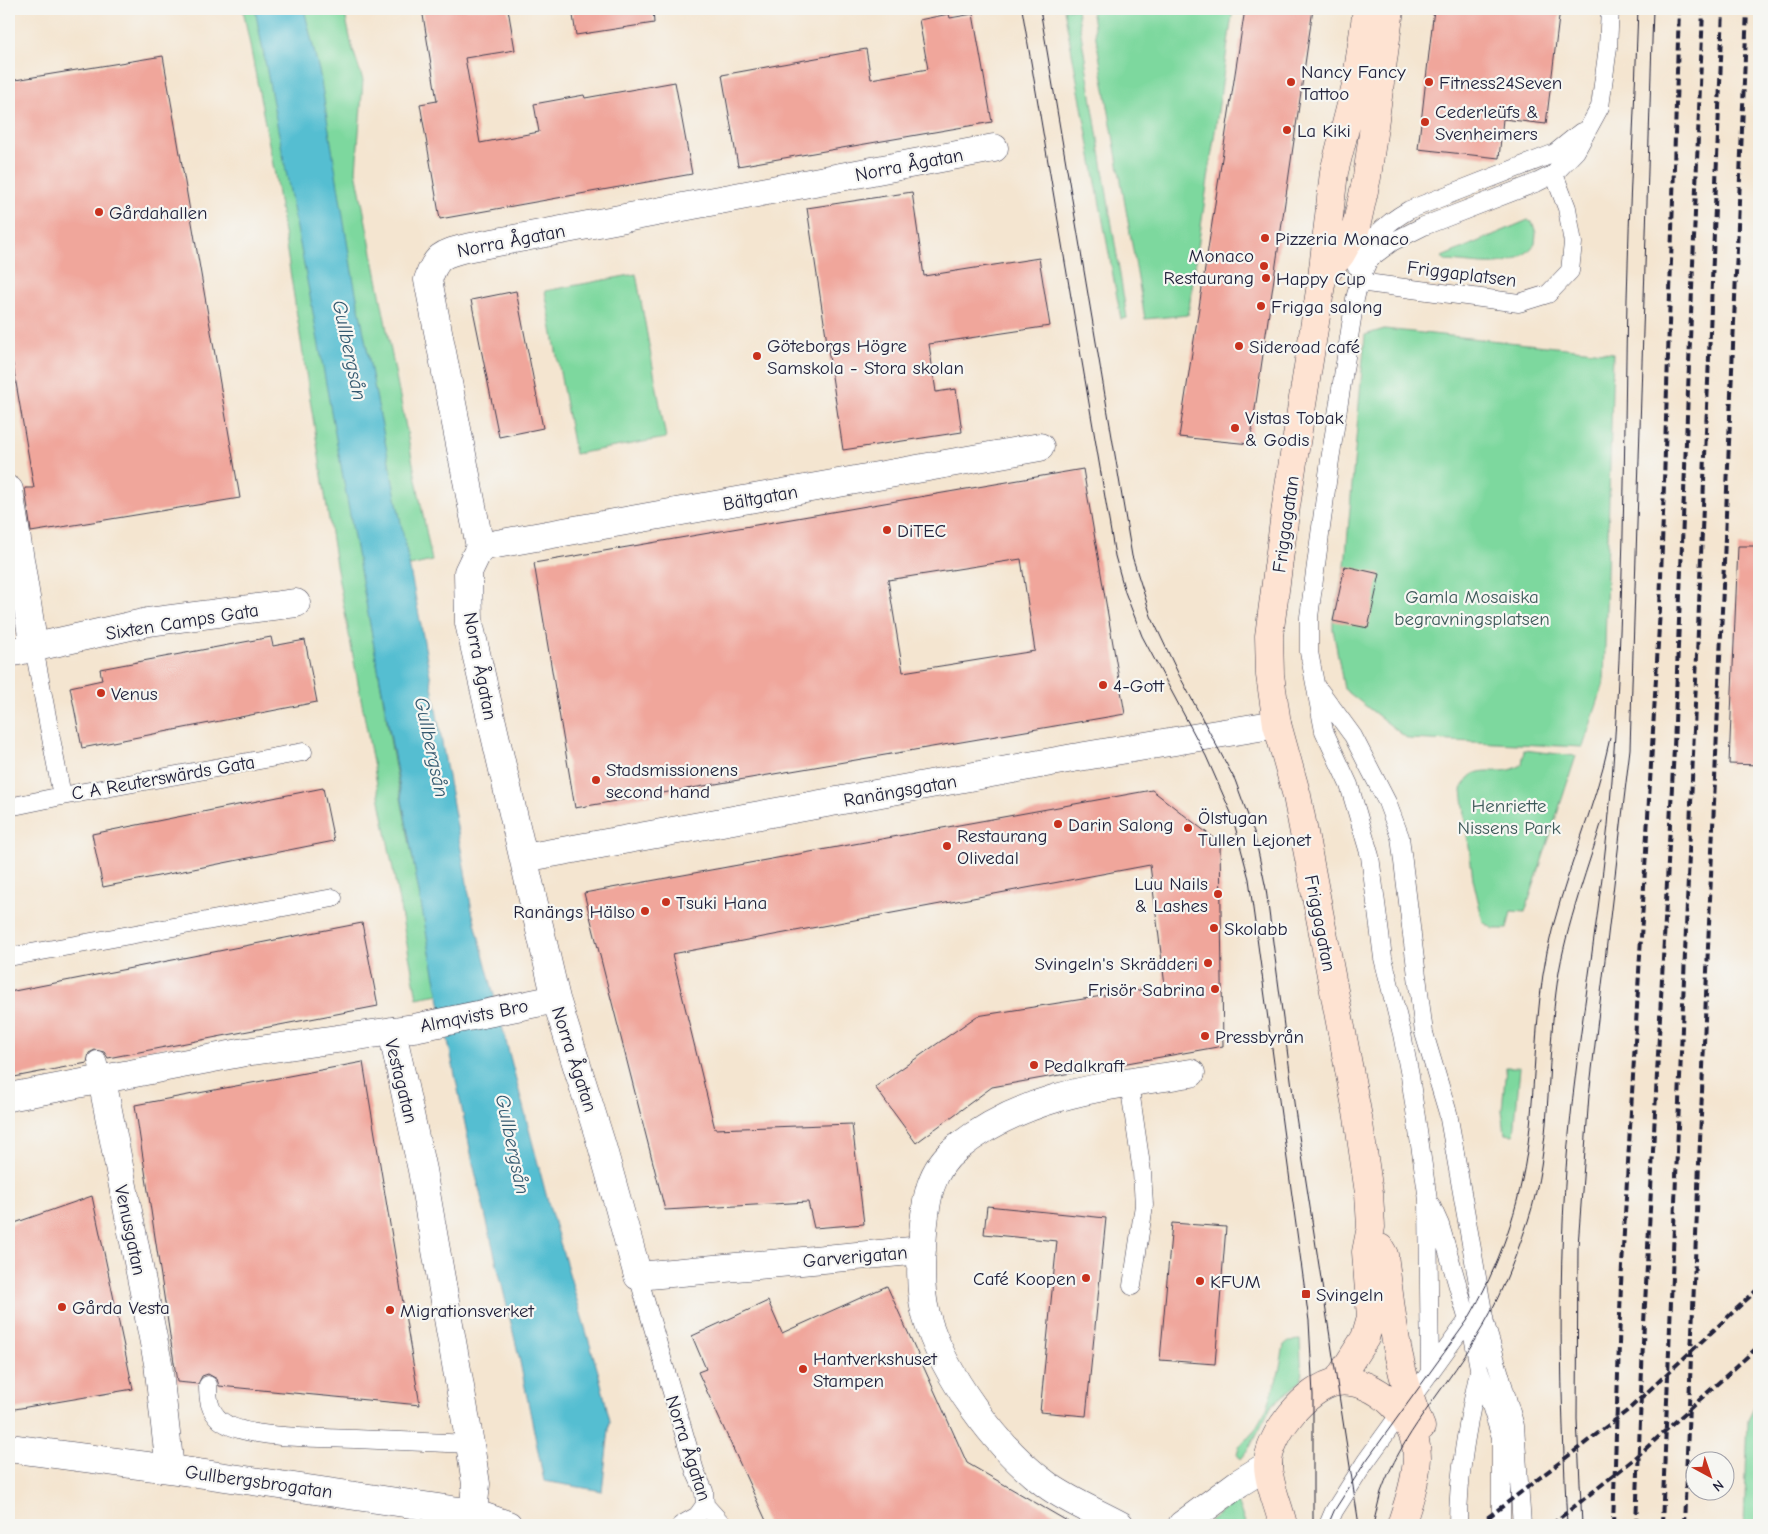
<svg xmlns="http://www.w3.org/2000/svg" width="1768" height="1534" viewBox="0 0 1768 1534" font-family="'Comic Neue',sans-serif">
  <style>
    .green { fill: #7dd89e; stroke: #507d6c }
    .water { fill: #54bed1; stroke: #3b7086 }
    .building { fill: #f0a69b; fill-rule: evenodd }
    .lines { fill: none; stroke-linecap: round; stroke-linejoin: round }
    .lane-casing { stroke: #423f51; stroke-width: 19 }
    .street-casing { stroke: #423f51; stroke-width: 29 }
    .secondary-casing { stroke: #423f51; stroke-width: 29 }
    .lane { stroke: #fff; stroke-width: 18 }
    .street { stroke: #fff; stroke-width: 28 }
    .secondary { stroke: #fee3d2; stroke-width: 28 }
    .tram { stroke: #22223b; stroke-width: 1 }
    .rail { stroke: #22223b; stroke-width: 4; stroke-dasharray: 8 4; stroke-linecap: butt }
    .poi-dot { fill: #c8321e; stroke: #f6f6f2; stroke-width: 2 }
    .labels { text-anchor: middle; stroke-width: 4.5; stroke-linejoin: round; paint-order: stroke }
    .poi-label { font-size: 19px; fill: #22223b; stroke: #f6f6f2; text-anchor: start }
    .street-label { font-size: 19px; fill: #22223b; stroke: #f6f6f2 }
    .park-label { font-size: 19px; fill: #3d5959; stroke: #f6f6f2 }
    .water-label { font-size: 20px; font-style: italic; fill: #345970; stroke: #f6f6f2 }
  </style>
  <rect width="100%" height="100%" fill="#f6f6f2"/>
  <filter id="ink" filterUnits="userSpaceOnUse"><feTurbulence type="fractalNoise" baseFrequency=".02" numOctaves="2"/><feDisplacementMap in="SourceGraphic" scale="10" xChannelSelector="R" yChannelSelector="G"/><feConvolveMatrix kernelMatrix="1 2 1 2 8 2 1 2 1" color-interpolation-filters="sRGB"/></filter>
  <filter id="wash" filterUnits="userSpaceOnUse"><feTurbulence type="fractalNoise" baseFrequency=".0096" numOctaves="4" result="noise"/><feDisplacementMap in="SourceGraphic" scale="20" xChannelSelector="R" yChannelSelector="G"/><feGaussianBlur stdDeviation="1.12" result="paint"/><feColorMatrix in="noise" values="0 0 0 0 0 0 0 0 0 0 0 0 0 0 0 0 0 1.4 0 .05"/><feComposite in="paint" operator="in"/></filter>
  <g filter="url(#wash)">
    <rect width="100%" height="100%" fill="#f4e5d0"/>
    <!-- green -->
    <path class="green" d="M243,9h101l8,38 11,33 -7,91 76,390 -70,16 33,190 44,227 -22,4 -81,-433 -61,-390z
      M1064,9h13l50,309 -6,1z
      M1091,9h142l-45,306 -43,4z
      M1528,220l4,1 4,12 -1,11c-24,30 -56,18 -90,17l-3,-4z
      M636,274l30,164 -91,16 -30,-163z
      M1384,329l229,24 -9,330 -21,64 -175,-8 -64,-50 -11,-60v-8l12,-55 20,-231z
      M1524,750l52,6 -51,156 -14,-1 -4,18h-13l-11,-7 -10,-43 -11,-89c10,-33 40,-9 60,-26z
      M1506,1067h14l-6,68 -9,-1 -3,-24z
      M1300,1340l2,40 -30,25 -22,42 -10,12 -3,-5 2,-8 12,-10 16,-28 12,-36 5,-27 5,-4z
      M1759,1397v128h-15l4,-106z
      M1237,1501l9,24h-42z"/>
    <!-- water -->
    <path class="water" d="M255,9h49l16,66 32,197 71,364 49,275 76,291 51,173 11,46 -8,70 -58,-10 -25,-124 -46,-194 -43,-210 -121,-662z"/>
    <g id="blocks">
      <!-- building -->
      <path class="building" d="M422,9h86l7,41 -50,8 15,85 59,-11 -5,-28 50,-9 1,3 90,-16 17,92 -252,45 -20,-115 17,-3z
        M572,9h81l1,14 -78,12z
        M1245,9h68l-63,435 -71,-7z
        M1434,9h126l-14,115 -43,-5 -4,39 -81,-9z
        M949,14l1,4 23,-4 19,108 -254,44 -16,-91 144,-26 5,30 57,-10 -9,-49z
        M163,56l77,442 -209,34 -6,-44h9l-25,-146v-261z
        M912,192l12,84 115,-18 11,68 -121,18 7,48 20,-3 6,43 -119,18 -36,-242z
        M516,291l27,137 -44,9 -28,-137z
        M1083,469l42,245 -550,94 -41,-245zM1021,559l14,92 -132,21 -15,-92z
        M1738,546h21v219l-30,-1z
        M1345,566l35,8 -12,54 -35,-7z
        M271,637l2,9 32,-6 12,62 -235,46 -12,-61 32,-7 -2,-11z
        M323,788l11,53 -231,46 -11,-53z
        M1152,790l68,53 3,203 -231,41 -76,56 -41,-56 102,-71 188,-30 -15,-121 -478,89 43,175 137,-5 12,100 -50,4 -6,-26 -143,8 -81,-317z
        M362,923l16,83 -270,52 -4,-6 -9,-2 -6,3 -2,10 -78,15v-86z
        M363,1062l57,343 -201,-19 -2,-7 -9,-5 -6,2 -4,8 -21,-2 -42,-277z
        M92,1196l41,193 -124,21v-185z
        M987,1206l119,12 -20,198 -46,-4 17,-171 -73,-7z
        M1172,1223l54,4 -11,137 -55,-4z
        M887,1286l80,177 107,62h-306l-70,-153 8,-3 -14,-33 76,-35 14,32z"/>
    </g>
  </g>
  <g filter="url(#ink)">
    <use href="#blocks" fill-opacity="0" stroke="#423f51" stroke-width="1"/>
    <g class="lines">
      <defs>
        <path id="lane" d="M1356,266c10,-25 30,-43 53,-56l146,-57 26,-21
          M1359,282l160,21 29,-9 22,-23 3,-28 -6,-35 -13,-34
          M34,648l28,148 241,-44
          M1320,691l33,45 34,66 13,35 24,196 24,80 37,210 30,103 7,99
          M9,807l53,-11
          M9,957l324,-59
          M97,1060l5,20
          M1129,1083l13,89 2,33 -12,81
          M1431,1205l9,20 34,116 5,27 22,69v88
          M638,1276l57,195 9,20 1,14 18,20
          M1430,1373l-2,-173 -18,-124 -8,-42 -19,-76 -13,-102 -21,-71 -25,-54 -15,-79v-35l21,-157 25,-161 4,-17 10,-23 23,-17 32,-16 114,-44 16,-8 22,-23 24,-44 8,-60 2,-38
          M208,1385c0,14 1,25 12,35 24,20 103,17 135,19 39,2 77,3 115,5
          M681,1525l16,-9 8,-11
          M1328,1525l6,-14 32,-50 101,-140
          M1458,1525c0,-52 10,-103 21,-154"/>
        <path id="street" d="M9,490l25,158
          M480,547l560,-100
          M9,653l139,-31 148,-19
          M524,858l549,-100 204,-34
          M392,1031l30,139 48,274 6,40 -3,29
          M102,1080l56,283 12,106
          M9,1097l236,-45 169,-24 142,-29
          M922,1250l-284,26 -36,-130 -46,-147 -87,-376 -1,-51 12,-25 -52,-267c8,-24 14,-26 38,-32l528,-100
          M9,1448l161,21 303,44 35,12
          M1120,1525c-24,-13 -51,-24 -73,-40 -49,-35 -105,-112 -121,-170 -7,-26 -5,-56 -3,-82 3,-33 6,-63 34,-85 69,-55 150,-62 234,-75
          M1182,1525l57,-42 29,-18"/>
        <path id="secondary" d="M1322,278l19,-24 15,-27 11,-50 23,-168
          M1380,1248l4,7c8,60 12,115 37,172
          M1337,1382l28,-44 6,-21 -5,-65 5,-25 -2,-34 -11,-76 -61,-321 -20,-72 -7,-49 -1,-39 17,-130 36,-228 12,-106 22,-87 11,-76
          M1283,1525c-4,-19 -14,-39 -15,-59 -1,-30 39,-79 69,-84 40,-5 81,38 80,76 -1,23 -9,46 -16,67"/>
      </defs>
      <!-- lane casing -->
      <use href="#lane" class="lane-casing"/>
      <!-- street casing -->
      <use href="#street" class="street-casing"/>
      <!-- secondary casing -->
      <use href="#secondary" class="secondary-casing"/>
      <!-- lane -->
      <use href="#lane" class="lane"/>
      <!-- street -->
      <use href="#street" class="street"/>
      <!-- secondary -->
      <use href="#secondary" class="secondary"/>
      <!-- tram -->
      <path class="tram" d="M1022,9l93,547 10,36 17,44 64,120 26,59 17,64 60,442 4,74v130
        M1040,9l92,547 19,60 28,59 56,105 19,52 12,57 29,221 64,415
        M1328,1525l6,-14 32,-50 101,-140c32,-54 53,-114 61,-177 8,-64 6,-128 19,-192 15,-73 48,-141 63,-214
        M1373,1525c3,-11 5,-22 8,-33 20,-56 62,-101 93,-151 24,-37 40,-79 54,-120 24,-73 18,-154 28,-229 7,-58 29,-115 46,-171
        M1567,1525c-6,-127 -10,-254 1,-381 11,-122 35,-243 44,-364 12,-160 12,-321 15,-481 2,-97 8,-194 11,-290
        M1582,1525l-5,-106 1,-173 11,-151 41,-346 23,-740"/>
      <!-- rail -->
      <path class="rail" d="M1478,1525l149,-114 132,-123
        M1551,1525l82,-65 126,-114
        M1613,1525l8,-241 39,-675 19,-600
        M1636,1525l7,-182 31,-595 29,-739
        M1662,1525l61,-1516
        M1684,1525l63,-1516"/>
    </g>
  </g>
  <!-- markers -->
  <g class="poi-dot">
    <circle cx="1291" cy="82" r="5"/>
    <circle cx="1429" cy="82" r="5"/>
    <circle cx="1425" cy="122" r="5"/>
    <circle cx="1287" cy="130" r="5"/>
    <circle cx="99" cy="212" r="5"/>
    <circle cx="1265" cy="238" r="5"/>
    <circle cx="1264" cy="266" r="5"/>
    <circle cx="1266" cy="278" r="5"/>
    <circle cx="1261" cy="306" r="5"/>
    <circle cx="1239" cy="346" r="5"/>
    <circle cx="757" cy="356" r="5"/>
    <circle cx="1235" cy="428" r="5"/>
    <circle cx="887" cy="530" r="5"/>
    <circle cx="1103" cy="685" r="5"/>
    <circle cx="101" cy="693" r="5"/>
    <circle cx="596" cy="780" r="5"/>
    <circle cx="1058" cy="824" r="5"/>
    <circle cx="1188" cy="828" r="5"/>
    <circle cx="947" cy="846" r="5"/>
    <circle cx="1218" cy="894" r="5"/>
    <circle cx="666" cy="902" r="5"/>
    <circle cx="645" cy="911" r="5"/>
    <circle cx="1214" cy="928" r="5"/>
    <circle cx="1208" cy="963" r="5"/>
    <circle cx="1215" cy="989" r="5"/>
    <circle cx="1205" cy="1036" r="5"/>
    <circle cx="1034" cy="1065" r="5"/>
    <circle cx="1086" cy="1278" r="5"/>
    <circle cx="1200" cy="1281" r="5"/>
    <rect x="1301" y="1289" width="10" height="10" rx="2.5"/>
    <circle cx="62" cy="1307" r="5"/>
    <circle cx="390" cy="1310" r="5"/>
    <circle cx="803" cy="1369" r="5"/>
  </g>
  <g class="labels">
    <!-- poi labels -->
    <g class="poi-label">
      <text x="1301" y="78">Nancy Fancy<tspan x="1301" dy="22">Tattoo</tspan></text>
      <text x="1439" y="89">Fitness24Seven</text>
      <text x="1435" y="118">Cederleüfs &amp;<tspan x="1435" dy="22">Svenheimers</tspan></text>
      <text x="1297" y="137">La Kiki</text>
      <text x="109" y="219">Gårdahallen</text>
      <text x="1275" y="245">Pizzeria Monaco</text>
      <text x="1254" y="262" text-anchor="end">Monaco<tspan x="1254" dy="22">Restaurang</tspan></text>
      <text x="1276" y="285">Happy Cup</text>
      <text x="1271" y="313">Frigga salong</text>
      <text x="767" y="352">Göteborgs Högre<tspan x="767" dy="22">Samskola - Stora skolan</tspan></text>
      <text x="1249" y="353">Sideroad café</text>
      <text x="1245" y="424">Vistas Tobak<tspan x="1245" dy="22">&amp; Godis</tspan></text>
      <text x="897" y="537">DiTEC</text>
      <text x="1113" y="692">4-Gott</text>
      <text x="111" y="700">Venus</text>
      <text x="606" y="776">Stadsmissionens<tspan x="606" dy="22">second hand</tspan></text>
      <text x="1198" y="824">Ölstugan<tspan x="1198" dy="22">Tullen Lejonet</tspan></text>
      <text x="1068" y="831">Darin Salong</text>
      <text x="957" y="842">Restaurang<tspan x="957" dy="22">Olivedal</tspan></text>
      <text x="1208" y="890" text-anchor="end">Luu Nails<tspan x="1208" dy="22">&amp; Lashes</tspan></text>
      <text x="676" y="909">Tsuki Hana</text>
      <text x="635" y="918" text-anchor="end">Ranängs Hälso</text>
      <text x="1224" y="935">Skolabb</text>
      <text x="1198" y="970" text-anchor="end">Svingeln's Skrädderi</text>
      <text x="1205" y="996" text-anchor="end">Frisör Sabrina</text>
      <text x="1215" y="1043">Pressbyrån</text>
      <text x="1044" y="1072">Pedalkraft</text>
      <text x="1076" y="1285" text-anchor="end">Café Koopen</text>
      <text x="1210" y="1288">KFUM</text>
      <text x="1316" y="1301">Svingeln</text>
      <text x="72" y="1314">Gårda Vesta</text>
      <text x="400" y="1317">Migrationsverket</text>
      <text x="813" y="1365">Hantverkshuset<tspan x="813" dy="22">Stampen</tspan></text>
    </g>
    <!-- street labels -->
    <g class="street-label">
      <text transform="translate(909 164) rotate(-11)" y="7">Norra Ågatan</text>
      <text transform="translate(511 240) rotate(-11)" y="7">Norra Ågatan</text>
      <text transform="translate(1462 273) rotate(7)" y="7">Friggaplatsen</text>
      <text transform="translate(760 497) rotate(-10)" y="7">Bältgatan</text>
      <text transform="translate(1285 524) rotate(-82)" y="7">Friggagatan</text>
      <text transform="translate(182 621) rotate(-9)" y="7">Sixten Camps Gata</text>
      <text transform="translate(481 666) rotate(79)" y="7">Norra Ågatan</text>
      <text transform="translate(163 777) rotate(-10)" y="7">C A Reuterswärds Gata</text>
      <text transform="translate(900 790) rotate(-10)" y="7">Ranängsgatan</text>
      <text transform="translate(1321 923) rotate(79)" y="7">Friggagatan</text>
      <text transform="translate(474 1015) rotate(-11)" y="7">Almqvists Bro</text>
      <text transform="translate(575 1059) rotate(72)" y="7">Norra Ågatan</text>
      <text transform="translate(402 1081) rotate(76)" y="7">Vestagatan</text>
      <text transform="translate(131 1230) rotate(78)" y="7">Venusgatan</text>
      <text transform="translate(855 1256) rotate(-5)" y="7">Garverigatan</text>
      <text transform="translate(689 1448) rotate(72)" y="7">Norra Ågatan</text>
      <text transform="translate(259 1481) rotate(8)" y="7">Gullbergsbrogatan</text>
    </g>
    <!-- park labels -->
    <g class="park-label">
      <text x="1472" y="603">Gamla Mosaiska<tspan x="1472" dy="22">begravningsplatsen</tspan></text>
      <text x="1509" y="812">Henriette<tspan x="1509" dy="22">Nissens Park</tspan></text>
    </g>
    <!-- water labels -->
    <g class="water-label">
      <text transform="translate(350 350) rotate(78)" y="7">Gullbergsån</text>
      <text transform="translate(432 747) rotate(78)" y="7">Gullbergsån</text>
      <text transform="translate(513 1144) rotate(78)" y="7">Gullbergsån</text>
    </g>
  </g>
  <!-- margin -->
  <rect width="1768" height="1534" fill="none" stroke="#f6f6f2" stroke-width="30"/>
  <!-- north arrow -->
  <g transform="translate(1710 1476) rotate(140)"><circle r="24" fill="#f6f6f2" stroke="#a1a1a9"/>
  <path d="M0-4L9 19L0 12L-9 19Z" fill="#c8321e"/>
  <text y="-8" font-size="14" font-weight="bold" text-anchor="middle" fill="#22223b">N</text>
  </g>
</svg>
